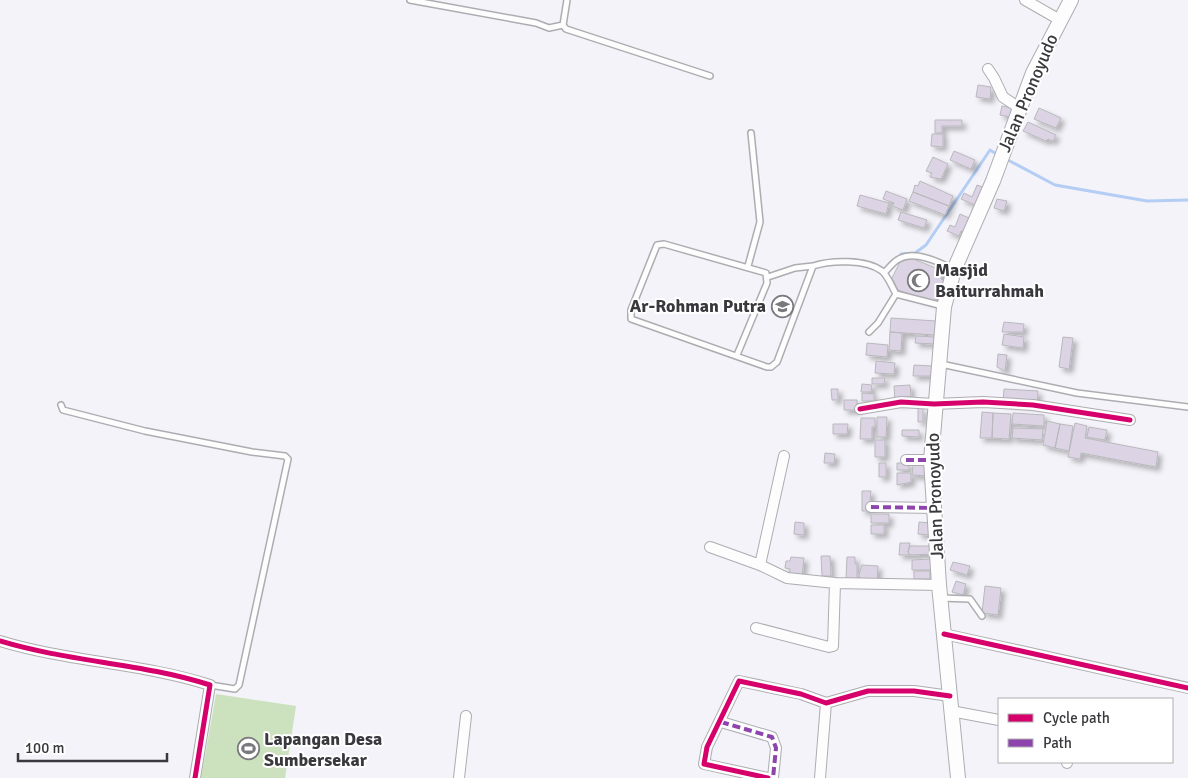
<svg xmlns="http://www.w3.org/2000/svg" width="1188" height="778" viewBox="0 0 1188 778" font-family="Signika,sans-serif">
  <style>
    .green { fill: #cce1bd }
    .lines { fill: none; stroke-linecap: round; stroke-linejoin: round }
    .stream { stroke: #b4cdf4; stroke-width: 3 }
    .building { fill: #dcd4e5; stroke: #b9b8bc; filter: url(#shadow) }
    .service-casing { stroke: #adadb1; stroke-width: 8 }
    .minor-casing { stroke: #adadb1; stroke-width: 12 }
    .secondary-casing { stroke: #adadb1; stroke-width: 16 }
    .service { stroke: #fdfdfe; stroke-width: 5 }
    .minor { stroke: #fdfdfe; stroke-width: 10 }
    .secondary { stroke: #fdfdfe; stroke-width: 14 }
    .quiet { stroke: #8e44ad; stroke-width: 4; stroke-dasharray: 8 4; stroke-linecap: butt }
    .cycleway-casing { stroke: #fff; stroke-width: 8 }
    .cycleway { stroke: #d6006c; stroke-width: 5 }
    .labels { text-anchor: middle; stroke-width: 4; stroke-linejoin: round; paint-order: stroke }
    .street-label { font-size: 18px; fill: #39383c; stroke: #fff }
    .poi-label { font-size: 18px; font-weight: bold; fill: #39383c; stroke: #fff; text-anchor: start }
  </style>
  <defs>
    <filter id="shadow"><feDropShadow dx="4" dy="4" stdDeviation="2.5" flood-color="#0004"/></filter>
  </defs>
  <rect width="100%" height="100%" fill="#f4f3f9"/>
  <!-- green -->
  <path class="green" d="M216,694l80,12 -11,72h-84z"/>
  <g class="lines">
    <!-- stream -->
    <path class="stream" d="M1006,159l49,26 92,16 41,-1
      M901,254l14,-1 11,-8 64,-95 8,5"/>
  </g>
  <!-- building -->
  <path class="building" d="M978,85l13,2 -1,12 -14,-2z
    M1002,106l10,2 -2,9 -10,-2z
    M1039,108l22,10 -5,10 -22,-9z
    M935,120h27v6h-20v7h-7z
    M1028,122l28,13 -3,6 -5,-2 -2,2 -23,-10z
    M932,134h11v13l-12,-1z
    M954,151l21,9 -4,9 -21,-9z
    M933,157l15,7 -7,15 -11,-2 2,-4 -6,-2z
    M920,181l33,15 -4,10 -36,-14 2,-7 3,1z
    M977,185l11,4 -8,18 -19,-8 3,-6 8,4z
    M886,191l21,8 -4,11 -11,-4 2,-3 -11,-4z
    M913,192l36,14 -4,9 -36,-14z
    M860,195l29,8 -3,11 -29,-8z
    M997,199l10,2 -3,10 -10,-3z
    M901,212l26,8 -3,8 -26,-8z
    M960,214l9,4 -3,7 5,2 -3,7 -7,-3 -2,5 -12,-5 3,-6 5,2z
    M911,258l32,13 -2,8 5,2 -3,11 -5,1 -4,9 -36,-12 -6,-12 9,-18z
    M891,318l45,3 -1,14 -45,-3z
    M1004,322l20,2 -1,8h-21z
    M890,332l12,1 -1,18 -12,-1z
    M1004,334l20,3 -1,11 -21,-3z
    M916,336l19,1v7l-20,-1z
    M1063,337l10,1 -4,31 -10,-2z
    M867,343l21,2 -1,12 -21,-2z
    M998,354l9,1 -2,16 -8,-4z
    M876,361l19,2 -1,11 -19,-1z
    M914,365l18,1 -1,10h-18z
    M872,378h13l-1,6h-12z
    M862,384l10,1 -1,7h-10z
    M910,385l1,11 -5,1v5h-11l-1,-16z
    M831,389h7v11h-6z
    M1004,389l34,2 -1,14 -34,-3z
    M862,393l12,1v7h-12z
    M844,400h13v10h-13z
    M918,408h5v14h-5z
    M982,412l11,1 -1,25h-12z
    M993,413l18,1 -2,25 -17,-1z
    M1013,413l31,2v11l-32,-2z
    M877,417h10l-1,20h-9z
    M861,418h14v9h-3v12h-12z
    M1047,421l13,3 -5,24 -12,-3z
    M1075,423l12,3 -2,12 73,14 -2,15 -75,-14 -1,6 -12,-2z
    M833,424h15l-1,10h-14z
    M1060,424l13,2 -4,25 -14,-3z
    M1089,427l18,3 -2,10 -18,-3z
    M1013,428l30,1 -1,11 -30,-2z
    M902,430h17v7l-17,-1z
    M875,440h10v17h-10z
    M825,453l10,1 -1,9h-10z
    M879,463h7v14h-7z
    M897,463h12v7h-12z
    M913,465h15v11l-16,-1z
    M897,473h14v9l-14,3z
    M862,491h9l-2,20h-7z
    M871,514h18v9h-18z
    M795,522l9,1v12l-10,-1z
    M919,522l12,1 -1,12 -12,-1z
    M871,525h13v9h-13z
    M900,543h10l-2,9 2,3h-11z
    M910,546h22l-1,8 -21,1 -2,-3z
    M821,556h9l1,20h-9z
    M791,557l13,1 -2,19 -13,-1 1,-7 -5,-1 1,-7h4z
    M847,557h8v7h2v18l-11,-3z
    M931,559v11h-19v-10z
    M953,562l17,4 -3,9 -17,-5z
    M862,565l16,1 -1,16h-16l-2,-7z
    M914,571h16v8h-16z
    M956,581l10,3 -3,11 -11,-3z
    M985,586l16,2 -3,27 -16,-2z"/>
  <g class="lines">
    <defs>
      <path id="service" d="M410,0l126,23 13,5 14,-3
        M567,0l-4,25 3,4 144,47
        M748,266l12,-44 -9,-89
        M884,273c4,-4 10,-12 15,-14 15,-9 41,3 55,11
        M768,277l27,-9 18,-2
        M869,332l9,-9 18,-29
        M737,355l30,-72 -1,-10 -102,-29 -7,1 -26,65v9l136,48h4l6,-5 36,-96c18,-6 53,-7 69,5 6,5 10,16 14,23l47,12
        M941,364l136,29 111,14
        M61,405l2,5 82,21 107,21 33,4 3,3 -49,226 -4,4 -25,-4
        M940,598l30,1 12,17"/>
      <path id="minor" d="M1025,0l35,20
        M988,69l6,9 9,19 18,12
        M860,409l41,-7 33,2 49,-2 50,3 97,15
        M784,456l-24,109 27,13 48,5 104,2
        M906,460h25
        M871,507l64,1
        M710,547l50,18
        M756,628l73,19 4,-1 2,-63
        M944,634l244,54
        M0,641c69,21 142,22 210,44l-15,93
        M951,711l48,9
        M721,722l51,15 4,11 -3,30
        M1067,763v-1
        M459,778l7,-62
        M768,778l-64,-14 3,-17 32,-66 62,13 25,9 42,-12h46l36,5
        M820,778l6,-75"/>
      <path id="secondary" d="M958,778l-19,-193 -8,-125 13,-153 10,-37 39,-89 40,-108 38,-73"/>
    </defs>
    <!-- service casing -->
    <use href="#service" class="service-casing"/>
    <!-- minor casing -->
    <use href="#minor" class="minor-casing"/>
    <!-- secondary casing -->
    <use href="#secondary" class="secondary-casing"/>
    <!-- service -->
    <use href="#service" class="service"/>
    <!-- minor -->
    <use href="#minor" class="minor"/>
    <!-- secondary -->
    <use href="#secondary" class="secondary"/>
    <!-- quiet -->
    <path class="quiet" d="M906,460h25
      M871,507l64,1
      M721,722l51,15 4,11 -3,30"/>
    <defs>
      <path id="cycleway" d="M860,409l41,-7 33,2 49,-2 50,3 97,15
        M944,634l244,54
        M0,641c69,21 142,22 210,44l-15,93
        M768,778l-64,-14 3,-17 32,-66 62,13 25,9 42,-12h46l36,5"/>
    </defs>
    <!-- cycleway casing -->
    <use href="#cycleway" class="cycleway-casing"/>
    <!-- cycleway -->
    <use href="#cycleway" class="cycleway"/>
  </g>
  <!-- icons -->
  <defs>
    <symbol id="mosque-ring" viewBox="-11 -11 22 22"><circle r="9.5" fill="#fff" stroke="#7a797e" stroke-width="1.5"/><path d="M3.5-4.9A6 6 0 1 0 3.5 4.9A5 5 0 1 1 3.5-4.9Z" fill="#7a797e"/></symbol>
    <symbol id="school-ring" viewBox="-11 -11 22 22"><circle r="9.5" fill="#fff" stroke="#7a797e" stroke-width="1.5"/><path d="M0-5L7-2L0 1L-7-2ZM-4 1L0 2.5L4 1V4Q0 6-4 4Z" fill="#7a797e"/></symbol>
    <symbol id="stadium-ring" viewBox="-11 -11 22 22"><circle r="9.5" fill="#fff" stroke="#7a797e" stroke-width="1.5"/><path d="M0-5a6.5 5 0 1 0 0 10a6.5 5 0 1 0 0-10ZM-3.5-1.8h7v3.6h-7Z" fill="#7a797e"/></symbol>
  </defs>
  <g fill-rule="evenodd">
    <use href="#mosque-ring" x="906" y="268" width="25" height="25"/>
    <use href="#school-ring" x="770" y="294" width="25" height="25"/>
    <use href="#stadium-ring" x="236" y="736" width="25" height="25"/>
  </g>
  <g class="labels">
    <!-- street labels -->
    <g class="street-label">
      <text transform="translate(1028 93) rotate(-67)" y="6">Jalan Pronoyudo</text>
      <text transform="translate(935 496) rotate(-92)" y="6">Jalan Pronoyudo</text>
    </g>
    <!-- poi labels -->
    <g class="poi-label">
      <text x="935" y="276">Masjid<tspan x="935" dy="21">Baiturrahmah</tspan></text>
      <text x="766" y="312" text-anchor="end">Ar-Rohman Putra</text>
      <text x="264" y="745">Lapangan Desa<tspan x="264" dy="21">Sumbersekar</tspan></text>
    </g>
  </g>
  <!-- legend -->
  <rect x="998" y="698" width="175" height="65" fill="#ffffff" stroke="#b0afb1"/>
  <rect x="1008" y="714" width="25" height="8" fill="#d6006c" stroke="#b0afb1"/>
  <text x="1043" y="723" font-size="15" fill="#39383c">Cycle path</text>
  <rect x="1008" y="739" width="25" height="8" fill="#8e44ad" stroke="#b0afb1"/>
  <text x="1043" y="748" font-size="15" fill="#39383c">Path</text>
  <!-- scale -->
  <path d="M18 753v8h149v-8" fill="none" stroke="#39383c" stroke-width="2.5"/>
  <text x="25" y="753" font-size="15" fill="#39383c" stroke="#ffffff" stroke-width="4" paint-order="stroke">100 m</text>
</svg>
